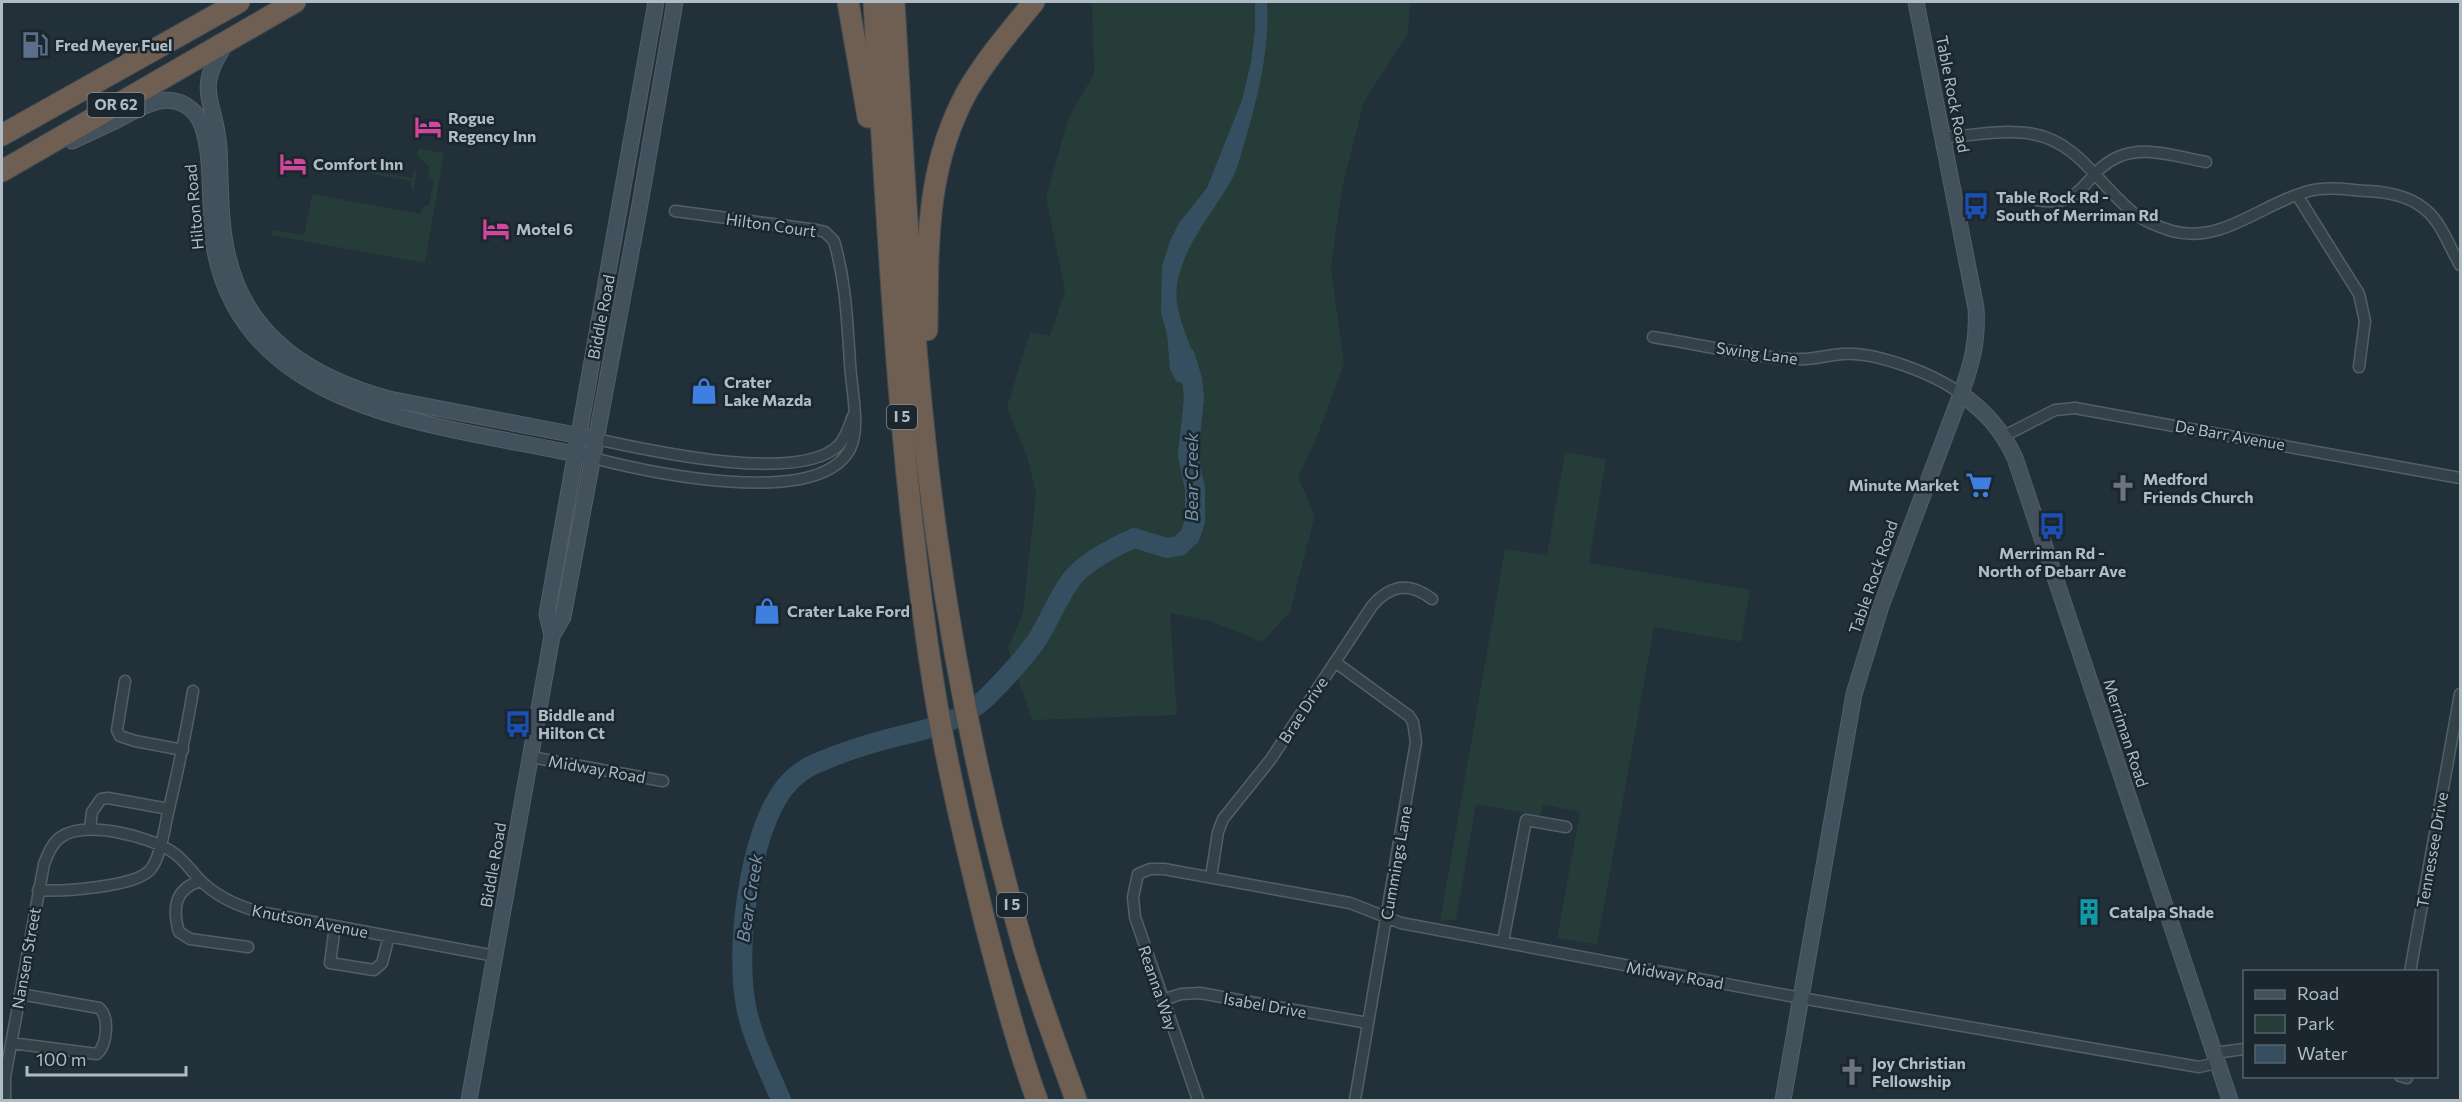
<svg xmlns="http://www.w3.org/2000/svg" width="2462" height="1102" viewBox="0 0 2462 1102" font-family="Commissioner,sans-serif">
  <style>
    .green { fill: #253c39 }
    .water { fill: #364f60 }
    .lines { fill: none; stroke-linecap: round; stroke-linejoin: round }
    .river { stroke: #364f60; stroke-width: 20 }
    .street-casing { stroke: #535f67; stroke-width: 13 }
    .secondary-casing { stroke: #535f67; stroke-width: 17 }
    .highway-casing { stroke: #404c54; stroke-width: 23 }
    .street { stroke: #354149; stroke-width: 10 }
    .secondary { stroke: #43515c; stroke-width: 15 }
    .highway { stroke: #6f5e52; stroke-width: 21 }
    .labels { text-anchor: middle; stroke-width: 5; stroke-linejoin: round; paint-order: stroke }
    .shield { fill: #1b262e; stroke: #838f98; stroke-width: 1.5 }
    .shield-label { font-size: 15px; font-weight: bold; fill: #b0bcc5 }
    .poi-label { font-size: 16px; font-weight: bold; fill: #b0bcc5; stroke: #1b262e; text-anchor: start }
    .street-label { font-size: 16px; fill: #b0bcc5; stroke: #1b262e }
    .water-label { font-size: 18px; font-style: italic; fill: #7193a9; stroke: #1b262e }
  </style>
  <rect width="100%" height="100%" fill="#223039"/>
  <!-- green -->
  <path class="green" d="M1092,2h318l-2,31 -44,69 -22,86 -11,79 13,97 -28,75 -18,38 17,38 -25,97 -28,30 -52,-21 -40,-8 7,102 -145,5 -24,-71 15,-37 13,-119 -10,-39 -19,-47 23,-75 20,4 15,-45 -19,-93 22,-79 26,-45z
    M418,148l26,5 -19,110 -155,-28 3,-5 31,5 8,-41 109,20 2,-8 6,-1 5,-24 -6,-2 1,-12 -12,-12z
    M334,154v9l35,7 -1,3 -34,-6 -4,8z
    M415,169l2,2 -3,18 -3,2v-10l-39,-7 1,-3 38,7z
    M1565,452l41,7 -17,104 161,27 -9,52 -87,-15 -57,318 -40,-7 23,-126 -37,-7 -2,11 -65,-12 -20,116 -16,1 65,-372 42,6z"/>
  <!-- water -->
  <path class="water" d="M1255,2h12c3,47 -9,94 -22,139 -4,12 -7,27 -13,38 -19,34 -45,61 -54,100 -8,36 17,64 19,97l-11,8 -10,-3 -6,-12 -3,-35 -6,-21 1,-47 8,-25 9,-18 28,-35 35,-88 9,-38 4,-32z"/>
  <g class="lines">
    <!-- river -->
    <path class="river" d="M781,1100c-12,-29 -27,-58 -34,-89 -13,-57 1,-177 38,-224 9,-11 23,-21 37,-26 16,-7 34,-13 51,-18 40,-12 81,-15 113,-45 17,-17 37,-38 51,-58 12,-19 20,-41 34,-60 13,-18 43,-33 63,-42l33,10 12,-2 11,-10 5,-15v-32l-7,-34 6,-57 -2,-19 -7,-23"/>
    <defs>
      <path id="street" d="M1943,138c28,-3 62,-9 90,-4 46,8 68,54 102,80 11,8 24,13 37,17 50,14 92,-29 137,-40 19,-5 40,-1 59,0 20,1 44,6 59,20 15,13 23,37 33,54
        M2297,195l62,99 6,27 -6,46
        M2037,200c49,9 46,-28 81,-43 27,-12 61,0 88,5
        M1653,337c44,7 89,18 135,22 22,2 33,-3 54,-5 33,-3 93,20 119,40
        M2004,436l51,-26 20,-2 385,70
        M596,439c51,11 203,46 243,6 7,-8 10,-19 14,-29
        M593,458c54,14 225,52 257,-9 11,-21 1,-62 0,-86 -3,-43 -4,-81 -16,-122l-9,-9 -8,-2 -142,-19
        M1335,662l74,54 4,6 3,20 -61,358
        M125,681l-8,49 3,6 15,5 48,9
        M531,757l132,24
        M90,829l2,-17 9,-13 7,-1 61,11
        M1211,877l7,-45 5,-13 48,-60 101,-153c19,-22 38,-24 60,-7
        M200,881c-25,8 -28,27 -21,51l11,7 58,8
        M38,890c22,2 97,-3 112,-20 10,-11 14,-38 17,-53 10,-42 19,-84 26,-126
        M335,926l-5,37 44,7 8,-7 7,-27
        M1503,942l23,-122 40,7
        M2410,972l50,-278
        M1163,1000l18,-6 19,-1 168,30
        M11,1043l86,11c10,-9 13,-37 2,-46l-79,-14
        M2214,1053l30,-4
        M2400,1076l7,2
        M5,1100v-23l39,-213c4,-10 8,-21 17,-27 25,-17 86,-1 110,14 12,7 19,19 29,29 17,17 37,26 60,32l235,44
        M1198,1100l-63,-183 -2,-20 5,-23 12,-5h14l186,34 51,20 400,75 398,69 18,-4"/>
      <path id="secondary" d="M225,45c-32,47 -9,55 -6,103 2,36 0,73 9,109 19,82 85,121 161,142l207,40
        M72,141c15,-7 30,-14 45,-21 23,-12 51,-32 75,-10 23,20 17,91 20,122 21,188 239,192 381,226
        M1961,394c25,18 41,36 54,64l215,642
        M552,636l-5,-22 109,-612
        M469,1100l83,-464 11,-19 77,-413 35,-202
        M1783,1100l71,-406 27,-88 80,-212c11,-31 17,-53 15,-86l-60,-306"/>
      <path id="highway" d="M848,2l20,115
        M874,2c14,228 24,459 60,686 13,79 32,157 51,235 16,60 31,119 52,177
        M894,2c11,179 18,359 43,537 19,138 48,274 86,407 15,52 35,103 53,154
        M2,135l237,-133
        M2,171l293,-169
        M927,330c1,-85 -2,-163 41,-240 19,-32 43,-60 66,-88"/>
    </defs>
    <!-- street casing -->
    <use href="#street" class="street-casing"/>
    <!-- secondary casing -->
    <use href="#secondary" class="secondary-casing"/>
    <!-- highway casing -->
    <use href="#highway" class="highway-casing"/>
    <!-- street -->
    <use href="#street" class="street"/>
    <!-- secondary -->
    <use href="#secondary" class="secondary"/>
    <!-- highway -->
    <use href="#highway" class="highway"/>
  </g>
  <!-- icons -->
  <defs>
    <symbol id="fuel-bare" viewBox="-9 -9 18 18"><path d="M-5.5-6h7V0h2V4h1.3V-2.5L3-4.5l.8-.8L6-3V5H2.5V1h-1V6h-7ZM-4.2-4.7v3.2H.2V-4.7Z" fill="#5c6f8a" stroke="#1b262e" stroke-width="2.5" paint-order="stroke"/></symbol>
    <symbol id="hotel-bare" viewBox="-9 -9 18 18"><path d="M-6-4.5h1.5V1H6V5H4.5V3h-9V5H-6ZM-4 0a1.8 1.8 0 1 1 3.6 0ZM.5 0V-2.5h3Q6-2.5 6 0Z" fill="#d1479c" stroke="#1b262e" stroke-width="2.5" paint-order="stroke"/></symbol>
    <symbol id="bus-bare" viewBox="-9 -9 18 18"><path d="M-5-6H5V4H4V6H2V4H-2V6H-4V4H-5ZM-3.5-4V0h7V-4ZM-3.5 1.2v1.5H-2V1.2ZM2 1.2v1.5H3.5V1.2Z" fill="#1a4fb4" stroke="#1b262e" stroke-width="2.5" paint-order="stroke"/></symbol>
    <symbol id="shop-bare" viewBox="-9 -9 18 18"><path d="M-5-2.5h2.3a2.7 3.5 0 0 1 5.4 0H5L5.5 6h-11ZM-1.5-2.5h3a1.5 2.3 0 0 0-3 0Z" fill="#3f7fe0" stroke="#1b262e" stroke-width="2.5" paint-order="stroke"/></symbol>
    <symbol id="supermarket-bare" viewBox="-9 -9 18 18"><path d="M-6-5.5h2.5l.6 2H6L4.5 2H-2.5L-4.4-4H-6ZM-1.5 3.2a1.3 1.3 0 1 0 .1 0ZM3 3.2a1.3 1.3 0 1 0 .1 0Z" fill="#3f7fe0" stroke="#1b262e" stroke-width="2.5" paint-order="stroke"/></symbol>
    <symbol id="church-bare" viewBox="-9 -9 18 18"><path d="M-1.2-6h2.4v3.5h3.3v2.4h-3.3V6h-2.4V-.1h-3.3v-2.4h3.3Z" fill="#6b7280" stroke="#1b262e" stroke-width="2.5" paint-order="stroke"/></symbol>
    <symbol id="building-bare" viewBox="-9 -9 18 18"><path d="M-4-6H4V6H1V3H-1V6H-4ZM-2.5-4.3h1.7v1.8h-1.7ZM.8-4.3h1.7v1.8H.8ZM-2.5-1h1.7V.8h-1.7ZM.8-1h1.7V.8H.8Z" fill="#0f9aa8" stroke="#1b262e" stroke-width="2.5" paint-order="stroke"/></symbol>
  </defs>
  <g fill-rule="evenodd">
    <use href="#fuel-bare" x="16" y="26" width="38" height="38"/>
    <use href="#hotel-bare" x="409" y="108" width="38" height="38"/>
    <use href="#hotel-bare" x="274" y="145" width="38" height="38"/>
    <use href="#bus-bare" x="1957" y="187" width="38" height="38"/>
    <use href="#hotel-bare" x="477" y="210" width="38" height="38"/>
    <use href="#shop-bare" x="685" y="372" width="38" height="38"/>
    <use href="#supermarket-bare" x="1960" y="466" width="38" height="38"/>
    <use href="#church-bare" x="2104" y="469" width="38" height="38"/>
    <use href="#bus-bare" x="2033" y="507" width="38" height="38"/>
    <use href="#shop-bare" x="748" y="592" width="38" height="38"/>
    <use href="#bus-bare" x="499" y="705" width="38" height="38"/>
    <use href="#building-bare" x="2070" y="893" width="38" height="38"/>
    <use href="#church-bare" x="1833" y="1053" width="38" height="38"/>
  </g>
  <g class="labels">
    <!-- shield labels -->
    <g class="shield">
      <rect x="87.5" y="93" width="57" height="24" rx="4.5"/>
      <rect x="887" y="405" width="30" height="24" rx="4.5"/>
      <rect x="997" y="893" width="30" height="24" rx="4.5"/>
    </g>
    <g class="shield-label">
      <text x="116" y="110">OR 62</text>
      <text x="902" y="422">I 5</text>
      <text x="1012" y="910">I 5</text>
    </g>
    <!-- poi labels -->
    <g class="poi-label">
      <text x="55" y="51">Fred Meyer Fuel</text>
      <text x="448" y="124">Rogue<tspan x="448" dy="18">Regency Inn</tspan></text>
      <text x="313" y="170">Comfort Inn</text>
      <text x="1996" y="203">Table Rock Rd -<tspan x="1996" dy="18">South of Merriman Rd</tspan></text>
      <text x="516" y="235">Motel 6</text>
      <text x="724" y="388">Crater<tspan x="724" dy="18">Lake Mazda</tspan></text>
      <text x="2143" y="485">Medford<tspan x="2143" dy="18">Friends Church</tspan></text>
      <text x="1959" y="491" text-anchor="end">Minute Market</text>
      <text x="2052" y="559" text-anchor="middle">Merriman Rd -<tspan x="2052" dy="18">North of Debarr Ave</tspan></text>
      <text x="787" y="617">Crater Lake Ford</text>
      <text x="538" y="721">Biddle and<tspan x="538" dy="18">Hilton Ct</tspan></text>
      <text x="2109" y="918">Catalpa Shade</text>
      <text x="1872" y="1069">Joy Christian<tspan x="1872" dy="18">Fellowship</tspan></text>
    </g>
    <!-- street labels -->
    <g class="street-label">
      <text transform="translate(1953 94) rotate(79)" y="6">Table Rock Road</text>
      <text transform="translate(194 207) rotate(-95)" y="6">Hilton Road</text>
      <text transform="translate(771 225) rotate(8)" y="6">Hilton Court</text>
      <text transform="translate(601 317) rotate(-79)" y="6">Biddle Road</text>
      <text transform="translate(1757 353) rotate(8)" y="6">Swing Lane</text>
      <text transform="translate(2230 435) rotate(10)" y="6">De Barr Avenue</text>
      <text transform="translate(1873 577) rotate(-71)" y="6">Table Rock Road</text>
      <text transform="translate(1303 710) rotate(-57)" y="6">Brae Drive</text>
      <text transform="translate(2126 733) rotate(72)" y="6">Merriman Road</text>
      <text transform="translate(597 769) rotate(10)" y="6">Midway Road</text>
      <text transform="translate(2432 850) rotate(-80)" y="6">Tennessee Drive</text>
      <text transform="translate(1396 863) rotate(-80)" y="6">Cummings Lane</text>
      <text transform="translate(493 865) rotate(-80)" y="6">Biddle Road</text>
      <text transform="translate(310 921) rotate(11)" y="6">Knutson Avenue</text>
      <text transform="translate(26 958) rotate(-80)" y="6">Nansen Street</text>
      <text transform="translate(1675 975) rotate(10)" y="6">Midway Road</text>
      <text transform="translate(1158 988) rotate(71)" y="6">Reanna Way</text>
      <text transform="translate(1265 1005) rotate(10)" y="6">Isabel Drive</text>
    </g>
    <!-- water labels -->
    <g class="water-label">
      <text transform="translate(1192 477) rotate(-90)" y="6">Bear Creek</text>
      <text transform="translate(750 898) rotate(-81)" y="6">Bear Creek</text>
    </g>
  </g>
  <!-- border -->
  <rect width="2462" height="1102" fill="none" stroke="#b0bcc5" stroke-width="6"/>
  <!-- legend -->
  <rect x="2243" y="970" width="195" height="108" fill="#1b262e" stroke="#57626a" stroke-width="1.5"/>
  <rect x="2255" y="990" width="30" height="9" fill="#43515c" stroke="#57626a" stroke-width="1.5"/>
  <text x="2297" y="1000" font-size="18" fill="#b0bcc5">Road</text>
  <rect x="2255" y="1015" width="30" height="18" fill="#253c39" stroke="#57626a" stroke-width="1.5"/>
  <text x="2297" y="1030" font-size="18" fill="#b0bcc5">Park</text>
  <rect x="2255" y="1045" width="30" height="18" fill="#364f60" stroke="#57626a" stroke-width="1.5"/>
  <text x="2297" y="1060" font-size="18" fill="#b0bcc5">Water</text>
  <!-- scale -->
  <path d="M27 1066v9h159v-9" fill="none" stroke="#b0bcc5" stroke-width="3"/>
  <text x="36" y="1066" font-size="18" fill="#b0bcc5" stroke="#1b262e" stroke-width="4.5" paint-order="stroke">100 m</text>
</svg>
